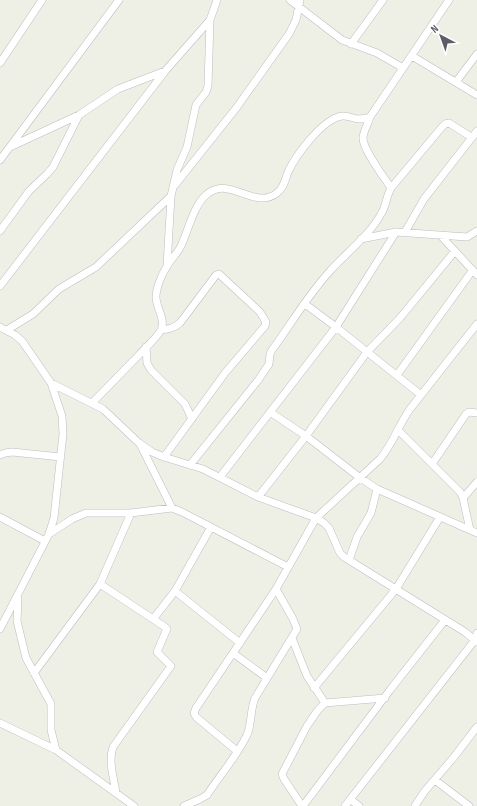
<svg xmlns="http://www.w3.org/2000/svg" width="477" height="806" viewBox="0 0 477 806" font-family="'Sofia Sans Condensed',sans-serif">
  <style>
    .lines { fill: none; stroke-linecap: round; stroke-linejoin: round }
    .minor-casing { stroke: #bdbdc3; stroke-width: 8 }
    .minor { stroke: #fff; stroke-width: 7 }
  </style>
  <rect width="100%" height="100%" fill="#eeefe5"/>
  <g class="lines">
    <defs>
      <path id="minor" d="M290,0l52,40 35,13 26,15
        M351,44l32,-44
        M412,56l65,39
        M0,63l42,-63
        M456,82l21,-28
        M10,147l69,-32 39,-26 47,-18
        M0,160l119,-160
        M175,185l62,-78 52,-73 7,-14 4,-20
        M391,188c-7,-11 -28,-38 -28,-50 0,-6 5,-14 7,-21l79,-117
        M0,231l29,-40 18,-17 6,-7 26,-52
        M405,232l19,-33 53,-68
        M441,236l36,39
        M361,239l35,-7 71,5 10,-6
        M167,266l4,-70 6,-26 10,-23 9,-42 10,-13 2,-6 2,-66
        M0,286l166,-216 44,-50 7,-20
        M305,304l31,23 85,68
        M0,327l15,8 7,6 29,42 11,33 1,18 -9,84 -5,16 -49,95
        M7,330l26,-16 26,-25 37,-22 75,-71
        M161,330c8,-1 13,-2 19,-7l36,-48 3,-1 41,38 6,10 -1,4 -40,47 -61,84
        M146,347l1,16 4,7 34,34 7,15
        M397,375l75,-104
        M51,383l52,26 36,34 13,9 12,5 39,12 55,28 58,21 8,5 5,5 11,25 4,4 121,75 12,10
        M92,403c16,-16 31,-32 47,-48 6,-7 18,-17 22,-25 5,-11 -5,-22 -5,-33 0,-9 6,-23 11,-31 4,-7 10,-12 14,-20 7,-15 13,-41 25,-51 24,-21 47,16 71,-2 7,-5 8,-13 11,-21 8,-17 32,-49 50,-55 7,-3 13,1 20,2 4,0 9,-1 12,-2
        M270,412l36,24 53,41 18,12 100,44
        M398,430l62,62 3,6 7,32
        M140,444l32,64
        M0,455l5,-2 7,-1 49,5
        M432,464l34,-50 3,-2 8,1
        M190,465l69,-86 10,-15 1,-10 2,-4c19,-26 36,-55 58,-79 16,-18 40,-36 51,-57 5,-7 5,-17 10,-26l51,-61 3,-3 4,-1 22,14
        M220,477l116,-150 60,-95
        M258,497l48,-61 61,-84 33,-34 55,-67
        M463,498l14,-16
        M0,517l45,24
        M49,534l23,-15 14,-6h45l41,-5 10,4 106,55
        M349,560l8,-23 14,-24 6,-24
        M100,584l65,43 2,2 -1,2 -9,21 14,14 -58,81c-5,15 1,31 3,46
        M175,591l65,52
        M18,599l-1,22 9,37 25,46v26l5,20
        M154,618l21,-27 36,-64
        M292,638l15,38 18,27
        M233,653l34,25
        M34,673l66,-89 31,-71
        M314,688l82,-99 44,-72
        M0,723l56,27 78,56
        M237,751l-41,-34 -2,-4 2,-5 80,-119 40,-71 64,-59c13,-15 18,-33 30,-50l67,-85
        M435,780l34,26
        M350,799l9,7
        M184,806l16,-7 7,-4c13,-20 30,-39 40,-60 5,-12 3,-25 8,-37l42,-69 -4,-10 -17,-30
        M302,806l-18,-27 -2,-5 25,-48 11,-16 7,-7 60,-5
        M303,806l87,-116 55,-70
        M345,806l130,-166 2,-7
        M415,806l9,-14 30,-35 23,-30"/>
    </defs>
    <!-- minor casing -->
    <use href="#minor" class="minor-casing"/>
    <!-- minor -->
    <use href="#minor" class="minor"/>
  </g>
  <!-- north arrow -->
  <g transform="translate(441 36) rotate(319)" stroke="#ffffff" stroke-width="3" paint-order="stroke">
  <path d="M0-3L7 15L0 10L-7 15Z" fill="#5d5e65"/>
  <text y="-6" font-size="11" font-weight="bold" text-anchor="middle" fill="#5d5e65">N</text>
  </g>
</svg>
